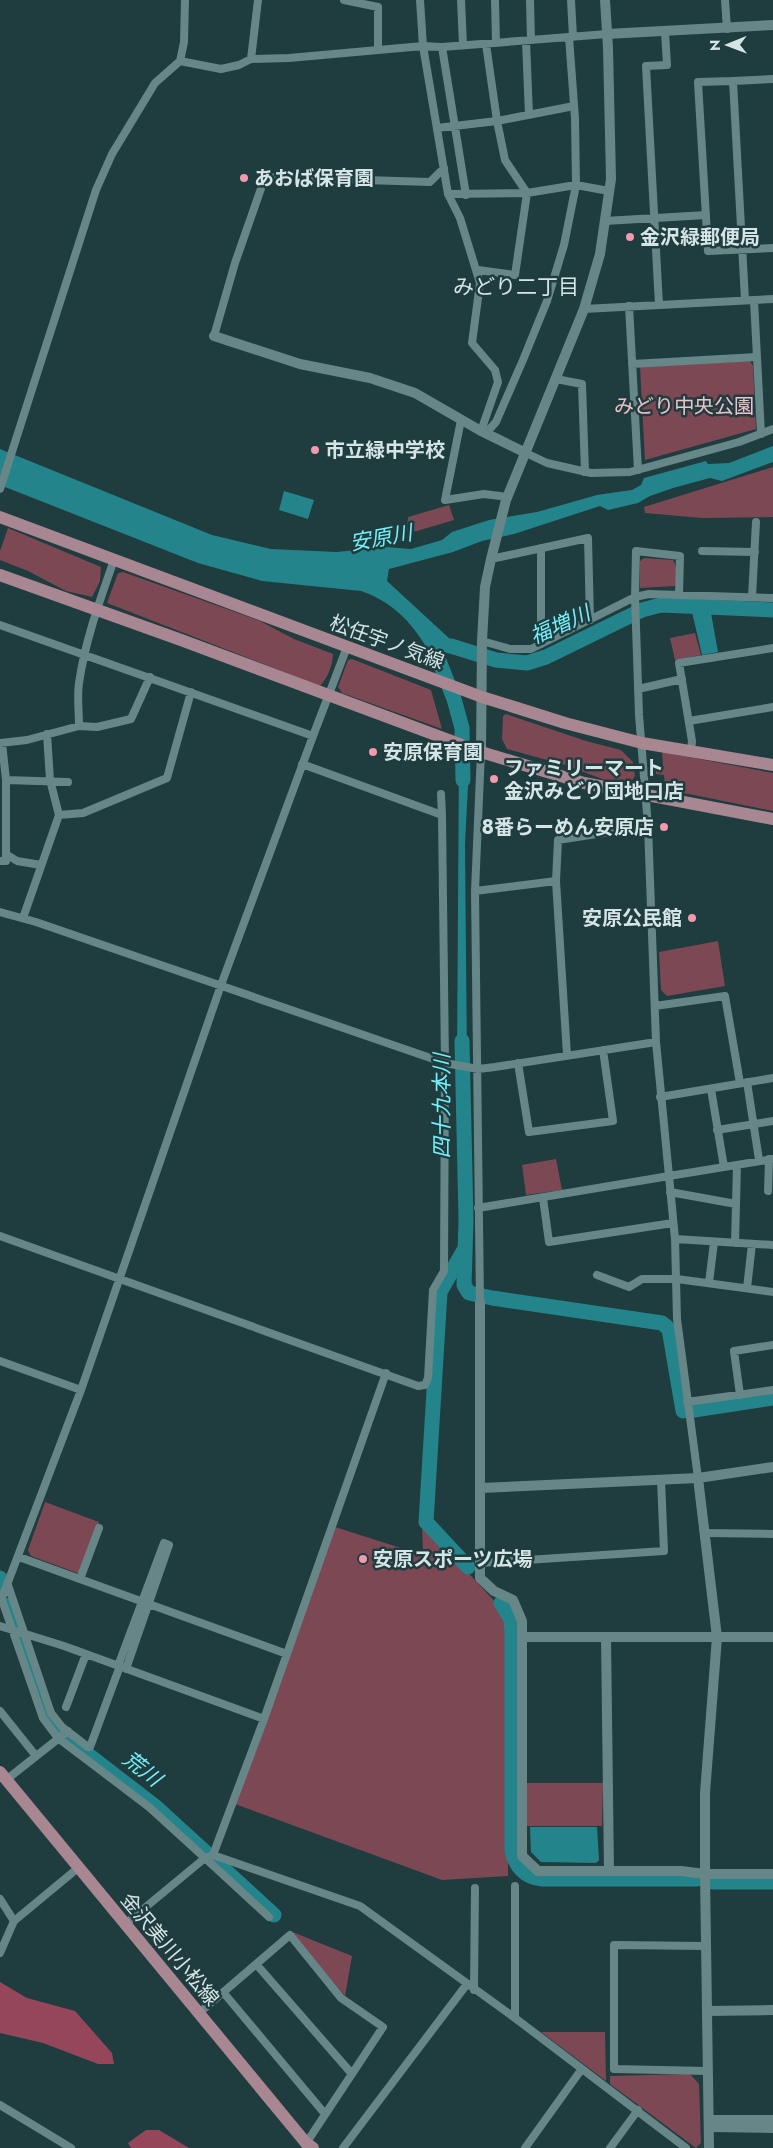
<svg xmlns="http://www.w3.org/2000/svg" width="773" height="2148" viewBox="0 0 773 2148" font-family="Jost,'Noto Sans JP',sans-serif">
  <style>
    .green { fill: #7c4854 }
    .forest { fill: #95465b }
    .water { fill: #24848b }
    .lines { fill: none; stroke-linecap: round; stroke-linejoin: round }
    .river { stroke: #24848b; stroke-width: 15 }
    .minor { stroke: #678688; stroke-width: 8 }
    .tertiary { stroke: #678688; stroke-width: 10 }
    .primary { stroke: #a88792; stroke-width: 12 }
    .poi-dot { fill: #f29aad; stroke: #1f3c3e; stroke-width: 2 }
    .labels { text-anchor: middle; stroke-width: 5; stroke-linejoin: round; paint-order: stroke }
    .poi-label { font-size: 20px; font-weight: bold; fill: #d5e5e6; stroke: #1f3c3e; text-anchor: start }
    .park-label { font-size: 20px; fill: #f0c1ca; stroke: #1f3c3e }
    .street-label { font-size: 20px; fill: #d5e5e6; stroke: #1f3c3e }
    .neighbourhood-label { font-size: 21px; fill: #d5e5e6; stroke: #1f3c3e }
    .water-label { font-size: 21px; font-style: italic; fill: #75eff9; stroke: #1f3c3e }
  </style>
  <rect width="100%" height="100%" fill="#1f3c3e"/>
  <!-- green -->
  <path class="green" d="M750,361l3,5 3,63 -111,31 -5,-93z
    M773,467v50l-71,1 -57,-5 -1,-6z
    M449,505l5,15 -37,11h-10l1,-14z
    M8,528l93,39 -1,14 -8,16 -26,-6 -38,-20 -28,-11v-9z
    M644,558l29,2c4,5 5,20 2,26l-35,2v-27z
    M123,572l137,49 34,18 39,15c0,11 -6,25 -13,32l-213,-83 11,-30z
    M695,633l6,22 -26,5 -5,-22z
    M352,659l79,31 11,39 -100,-36 -4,-6 10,-27z
    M506,714l80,27 35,9 12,12 2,14 -6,8 -24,-4 -40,-15 -58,-16 -5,-10 1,-23z
    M662,752l111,21v38l-104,-21 -4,-3 -1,-12 -8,-1v-7l7,-1z
    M718,941l7,45 -58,10 -6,-6 -2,-38z
    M556,1159l6,31 -36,5 -4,-30z
    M45,1502l54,20 -19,52 -49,-18 -3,-6z
    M422,1523l76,82 10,14v257l-66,4 -207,-76 100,-277 88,28z
    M527,1783h76l-1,43h-76z
    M290,1931l62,25 -7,40z
    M541,2032h64l1,49z
    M690,2074l9,10 2,59 -5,5 -86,-64v-8z"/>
  <!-- forest -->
  <path class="forest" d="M0,1982l27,16 48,13 37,42 2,11h-16l-55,-21 -43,-10z
    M146,2130h13l30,18h-58l-3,-5z"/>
  <!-- water -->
  <path class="water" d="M773,446v16l-51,19 -12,-3 -37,10 -23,8 -12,7 -30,7 -8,-4 -86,28 -32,7 -29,11 -64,17 -2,12 76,70 6,-2 1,9 -27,-6 -3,4 6,11 -4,4c-8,-9 -13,-19 -19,-29 -15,-24 -35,-42 -62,-51l-99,-10 -64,-18 -198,-78v-36l212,86 59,14 66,3 49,-5 25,2 31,-9 10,-8 37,-12 48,-8 60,-17 35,-5 9,-5 3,-7 62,-17 2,3 21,-1z
    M284,491l30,9 -6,19 -29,-9z
    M692,612l19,1 7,39 -16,3z
    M456,697l9,28 1,11 -8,1 -9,-39z
    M459,756l10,11 -4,77 2,217 -10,-3z
    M530,1827h67l2,33 -3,3 -55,-1 -10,-10z"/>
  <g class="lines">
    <!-- river -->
    <path class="river" d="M451,646l45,14 31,3 19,-6 96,-47 19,-5 112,5
      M436,653l18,46 8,29 1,52
      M462,1041l4,179 -2,65 5,8 23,5 170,25 7,6 14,82
      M464,1250l-24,42 -14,230 42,45
      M694,1410l79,-12
      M0,1578l3,8
      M501,1603l10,16 1,13v218c3,16 13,28 30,29h155
      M9,1605l8,21
      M20,1636l26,80 14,17 96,74 118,108
      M713,1882h60"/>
    <!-- minor -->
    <path class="minor" d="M344,0l34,7v42
      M420,0l3,46 25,148 12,24 20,65 -8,60 23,27 3,12 -17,49
      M461,0l2,45
      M495,0l1,43
      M530,0l1,40
      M571,0l2,37
      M725,0l2,29
      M526,41l3,74
      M442,47l24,148
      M251,59l7,-59
      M180,61l41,8 18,-4 12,-6 38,-1 134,-12 19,1 165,-13
      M733,81l-35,1 10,169 65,-3
      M437,128l60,-7 77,-15
      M448,194l79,-1 49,-8 33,6
      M605,221l101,-6
      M478,270l37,5 12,-82 -22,-33 -8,-39 -11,-77
      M745,300l-12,-219 40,-2
      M754,300l7,134
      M659,305l-13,-239 21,-1 -2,-33
      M629,306l9,164
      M584,309l189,-10
      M214,336l21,-73 29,-83 4,-3 162,5 14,-14
      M632,364l125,-7
      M556,379l26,5 3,88
      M461,420l-16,80 39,-6 24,3
      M486,433l10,-11 27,-62 24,-59 17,-56 12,-60 -1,-67 -6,-81
      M526,453l21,10 44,10 39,-1 109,-30 34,-13
      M0,489l96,-299 16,-36 43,-71 25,-22 4,-19 1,-42
      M541,548v96
      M702,551l53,1
      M491,559l97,-21 2,82
      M752,597l4,-75
      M0,625l313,111 34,-89
      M482,641l28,8h21l104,-52 1,-46 44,5 -1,39
      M638,689l44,-10
      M689,721l84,-14
      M79,726l18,1 34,-8 19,-42
      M47,734l3,46 9,35
      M0,743l27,-3 52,-14c0,-14 -2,-29 0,-43 6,-42 21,-83 35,-123
      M691,751l1,-10 -13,-78 94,-15
      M6,780l62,2
      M441,794l1,21
      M6,854l11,7 24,4
      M0,861h6v-81l-4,-37
      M556,881l11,174
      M475,891l81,-10 2,-41 90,-14 -9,-111 -4,-118 14,-3 124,4
      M0,912l36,10 409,141 33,6 17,-2 161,-25 -8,-216
      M23,918l36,-103 24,-2 84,-35 24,-86
      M655,1006l70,-10 15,87
      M656,1042l13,134 104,-17
      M518,1063l11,69 84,-11 -10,-71
      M747,1082l12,78
      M711,1089l13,78
      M660,1097l113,-19
      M717,1130l56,-9
      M768,1191l1,-32
      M670,1192l66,12
      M543,1198l6,44 124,-19
      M478,1208l191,-32 6,63 2,80 21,159
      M0,1236l418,150 7,-1 3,-7 5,-88 11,-19 1,-208 -3,-248 -140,-51
      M675,1239l98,6
      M735,1243l2,-78
      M597,1275l32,12 13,-8h35l96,13
      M709,1283l5,-41
      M747,1288l5,-44
      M480,1303l-5,-412 6,-139
      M0,1361l81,29
      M740,1395l-6,-44 39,-6
      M687,1402l86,-12
      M704,1533l69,1
      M19,1557l268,97
      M480,1563l184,-12 -3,-71
      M80,1579l19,-51
      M8,1585l43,128 11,14 26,20h2l30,-81
      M2,1600l41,118 15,20 91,69 56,51
      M0,1603l81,-213 140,-405 92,-249
      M0,1626l64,20 200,73
      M118,1666l46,-123 5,2 -43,124
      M66,1707l20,-53
      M0,1711l36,45
      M6,1780l62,-49
      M213,1855l51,-136 122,-346
      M205,1858l64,59
      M0,1899l14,22
      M124,1925l81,-67 8,-3 147,51 155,112 171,130
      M705,1946l-91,-1v124l94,2
      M0,1953l14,-32 64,-53
      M256,1964l96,110
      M474,1990l1,-102
      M223,1992l102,122
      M199,2013l91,-78 51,63 42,29 -78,118
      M515,2018v-132
      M0,2105l71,43
      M709,2128l64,1
      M343,2148l124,-164
      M525,2148l56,-78
      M610,2148l28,-38"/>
    <!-- tertiary -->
    <path class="tertiary" d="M607,34l166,-9
      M214,336l86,28 70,14 45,15 66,38 45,22
      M481,752l1,-111 3,-54 6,-28 15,-59 78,-191 16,-55 11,-75 -3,-131 -3,-48
      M480,1303v275l14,13 19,9 9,21v235l16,15h143l24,3 4,274
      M698,1478l19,159 -12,156v81h68
      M481,1488l217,-10 75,-11
      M523,1637h250
      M606,1638l3,233
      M707,2011l66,-1
      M709,2120h64"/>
    <!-- primary -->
    <path class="primary" d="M0,517l482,180 83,26 77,20 131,22
      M0,575l181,65 300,112 103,31 189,36
      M0,1772l306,371 7,5"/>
  </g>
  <!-- markers -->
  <g class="poi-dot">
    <circle cx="244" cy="178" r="5"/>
    <circle cx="630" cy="237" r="5"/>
    <circle cx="315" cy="450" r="5"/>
    <circle cx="373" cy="752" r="5"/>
    <circle cx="494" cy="779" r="5"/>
    <circle cx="664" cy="827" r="5"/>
    <circle cx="692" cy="918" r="5"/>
    <circle cx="363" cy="1559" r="5"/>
  </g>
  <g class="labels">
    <!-- poi labels -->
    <g class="poi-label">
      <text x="254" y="185">あおば保育園</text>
      <text x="640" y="244">金沢緑郵便局</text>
      <text x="325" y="457">市立緑中学校</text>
      <text x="383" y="759">安原保育園</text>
      <text x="504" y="775">ファミリーマート<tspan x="504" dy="23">金沢みどり団地口店</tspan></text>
      <text x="654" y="834" text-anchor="end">8番らーめん安原店</text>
      <text x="682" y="925" text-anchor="end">安原公民館</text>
      <text x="373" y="1566">安原スポーツ広場</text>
    </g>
    <!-- park labels -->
    <g class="park-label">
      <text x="684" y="413">みどり中央公園</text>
    </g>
    <!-- street labels -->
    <g class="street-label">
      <text transform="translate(387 642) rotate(20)" y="7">松任宇ノ気線</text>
      <text transform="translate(170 1949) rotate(50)" y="7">金沢美川小松線</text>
    </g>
    <!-- neighbourhood labels -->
    <g class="neighbourhood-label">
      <text x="516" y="294">みどり二丁目</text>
    </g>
    <!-- water labels -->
    <g class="water-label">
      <text transform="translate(381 538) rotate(-10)" y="7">安原川</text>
      <text transform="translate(560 625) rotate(-24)" y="7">福増川</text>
      <text transform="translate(442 1106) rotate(-90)" y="7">四十九本川</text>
      <text transform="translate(142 1769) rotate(38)" y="7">荒川</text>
    </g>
  </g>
  <!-- north arrow -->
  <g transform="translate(728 45) rotate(269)" stroke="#1f3c3e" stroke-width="4" paint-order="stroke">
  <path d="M0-4L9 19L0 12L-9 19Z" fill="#d5e5e6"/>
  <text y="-8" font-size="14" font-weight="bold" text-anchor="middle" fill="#d5e5e6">N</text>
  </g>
</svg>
